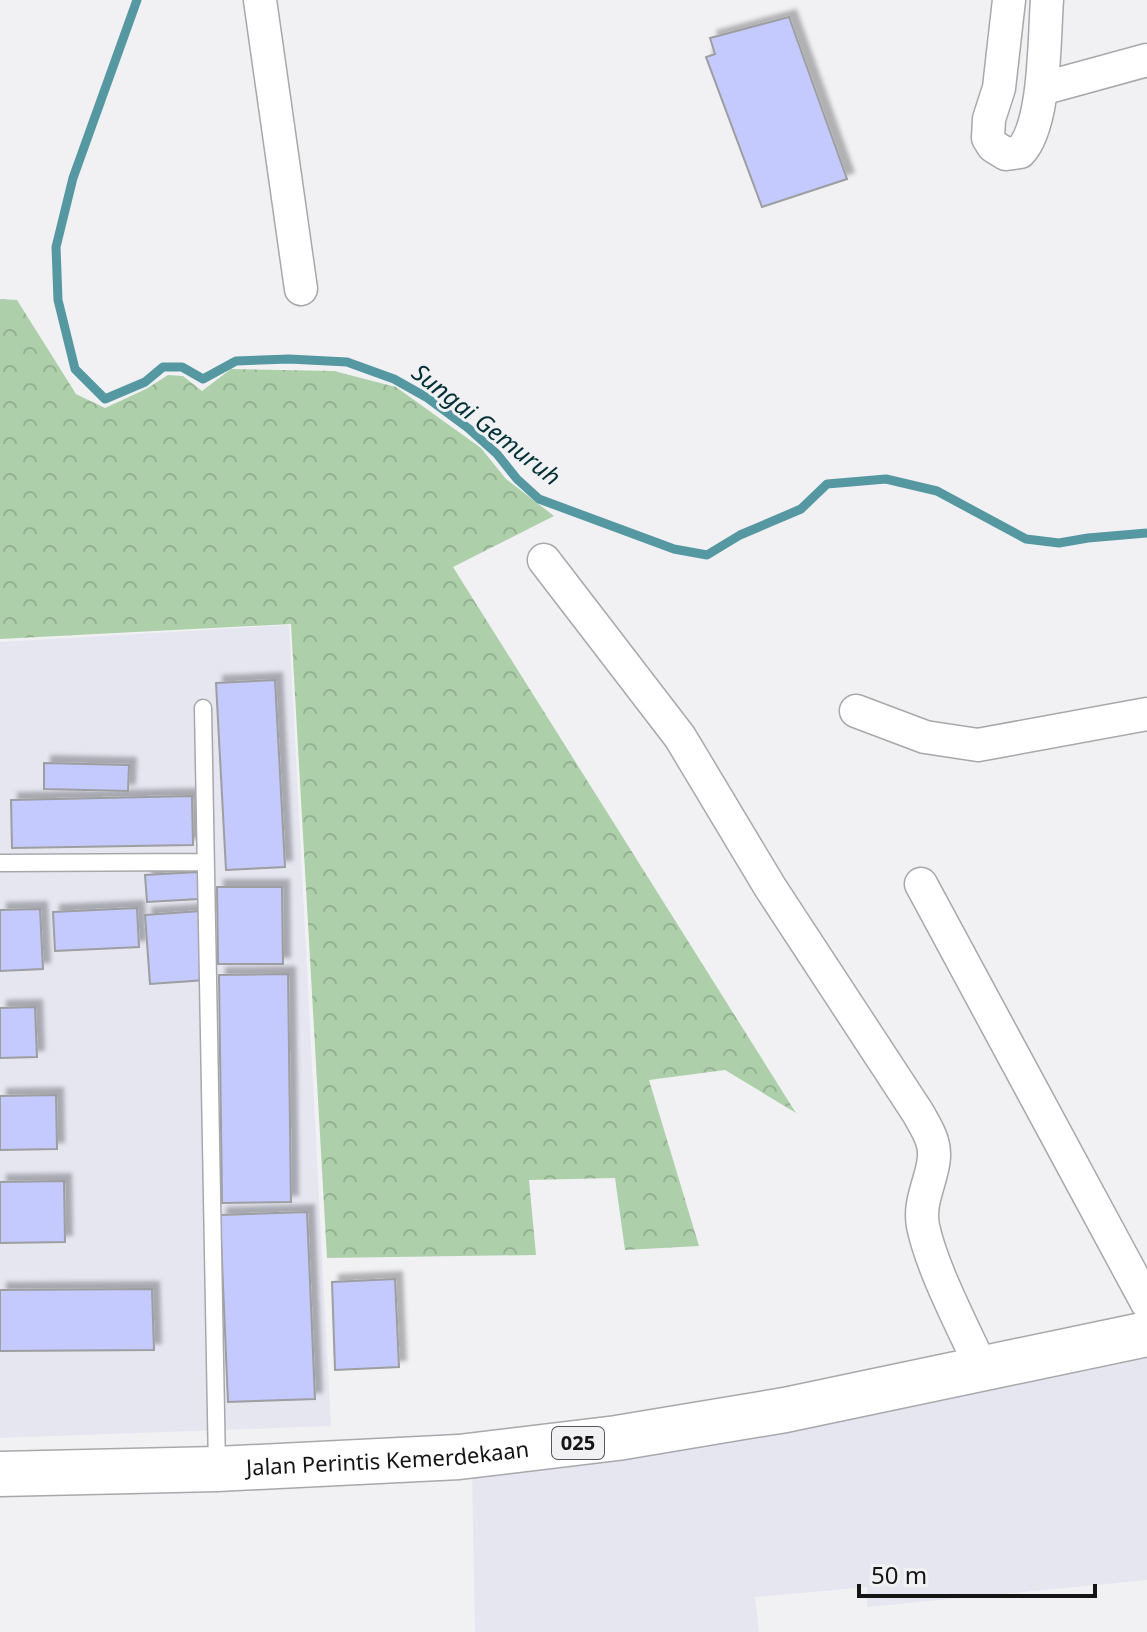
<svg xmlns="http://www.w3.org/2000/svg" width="1147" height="1632" viewBox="0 0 1147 1632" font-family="'Noto Sans',sans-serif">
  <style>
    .built { fill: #e5e6f0 }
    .forest { fill: url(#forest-crowns) }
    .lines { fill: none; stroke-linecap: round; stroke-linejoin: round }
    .stream { stroke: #5598a1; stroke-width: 9 }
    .building { fill: #c4c9fe; stroke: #9d9ea0; stroke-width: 2; filter: url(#shadow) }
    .lane-casing { stroke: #a8a8ab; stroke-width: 19 }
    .street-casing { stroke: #a8a8ab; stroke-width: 35 }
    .highway-casing { stroke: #a8a8ab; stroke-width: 47 }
    .lane { stroke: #fff; stroke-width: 16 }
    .street { stroke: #fff; stroke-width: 32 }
    .highway { stroke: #fff; stroke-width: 44 }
    .labels { text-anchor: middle; stroke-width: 6; stroke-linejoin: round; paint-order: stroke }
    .shield { fill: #f1f1f4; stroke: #565658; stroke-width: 2 }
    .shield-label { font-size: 20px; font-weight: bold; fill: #141415 }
    .street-label { font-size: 22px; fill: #141415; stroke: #f1f1f4 }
    .water-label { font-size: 24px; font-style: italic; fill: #003035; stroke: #f1f1f4 }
  </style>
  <defs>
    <pattern id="forest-crowns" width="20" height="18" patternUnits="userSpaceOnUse" patternTransform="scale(2)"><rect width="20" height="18" fill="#add0ab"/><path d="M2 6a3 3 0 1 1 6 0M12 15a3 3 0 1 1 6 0" fill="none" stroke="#94b292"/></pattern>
    <filter id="shadow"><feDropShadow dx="7" dy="-7" stdDeviation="2" flood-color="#0004"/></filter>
  </defs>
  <rect width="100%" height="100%" fill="#f1f1f4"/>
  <!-- built -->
  <path class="built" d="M289,625l42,801 -331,12v-796z
    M1147,1358v222l-280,27v-20l-112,10 4,35h-284l-3,-159 220,-27z"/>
  <!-- forest -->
  <path class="forest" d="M0,299l17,1 59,94 29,14 41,-19 22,-14 15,1 19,15 29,-22 103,2 62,16 85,61 25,31 48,37 -101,51 343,546 -71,-43 -76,10 50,166 -74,4 -10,-72 -86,2 7,75 -209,3 -36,-634 -291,15z"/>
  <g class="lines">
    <!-- stream -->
    <path class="stream" d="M137,0l-64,178 -17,69 2,53 17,69 30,30 40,-17 18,-15h19l21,12 33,-18 53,-2 58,3 47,17 32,18 42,31 29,26 20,25 22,20 135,50 33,6 33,-20 61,-26 26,-25 59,-5 51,12 89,48 33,4 29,-5 59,-5"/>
  </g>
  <!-- building -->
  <path class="building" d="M789,17l58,162 -85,28 -56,-150 9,-3 -5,-16z
    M275,680l10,187 -59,3 -10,-187z
    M44,763l85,2 -1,26 -84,-2z
    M192,796l1,49 -181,3 -1,-48z
    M198,872l1,27 -52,3 -2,-27z
    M217,887h65l1,77h-65z
    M137,908l2,39 -84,4 -2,-39z
    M40,909l3,60 -43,2v-61z
    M201,911l5,69 -56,4 -5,-69z
    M288,974l3,228 -69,1 -3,-228z
    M35,1007l2,50 -37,1v-50z
    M56,1095l1,54 -57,1v-54z
    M64,1181l1,61 -65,1v-61z
    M307,1212l8,187 -87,3 -8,-187z
    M395,1279l4,88 -64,3 -3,-88z
    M152,1289l2,61 -154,1v-61z"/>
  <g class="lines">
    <defs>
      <path id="lane" d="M203,708l14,760
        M0,863l204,-1"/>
      <path id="street" d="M260,0l41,289
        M1009,0l-10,88 -10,31 -1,19 5,8 13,8 14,-2c26,-27 24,-114 27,-152
        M1041,89l106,-29
        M544,560l136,177 90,150 148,226c5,9 11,18 14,28 9,27 -15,54 -9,85 9,43 40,101 59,143
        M856,711l69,26 53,8 169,-31
        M921,884l226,419"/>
      <g id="highway">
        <path id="s1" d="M0,1474l217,-5 242,-12 158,-19 168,-28 362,-76"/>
      </g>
    </defs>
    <!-- lane casing -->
    <use href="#lane" class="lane-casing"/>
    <!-- street casing -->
    <use href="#street" class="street-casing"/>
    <!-- highway casing -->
    <use href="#highway" class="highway-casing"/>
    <!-- lane -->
    <use href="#lane" class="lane"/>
    <!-- street -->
    <use href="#street" class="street"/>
    <!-- highway -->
    <use href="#highway" class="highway"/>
  </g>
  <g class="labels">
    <!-- shield labels -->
    <rect class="shield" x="552" y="1427" width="52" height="32" rx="6"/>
    <g class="shield-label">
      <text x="578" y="1450">025</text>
    </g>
    <!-- street labels -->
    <g class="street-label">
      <text dy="8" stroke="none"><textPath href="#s1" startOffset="388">Jalan Perintis Kemerdekaan</textPath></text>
    </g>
    <!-- water labels -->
    <g class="water-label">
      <text transform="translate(486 425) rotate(38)" y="8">Sungai Gemuruh</text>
    </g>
  </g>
  <!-- scale -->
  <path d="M859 1584v12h236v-12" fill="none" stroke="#141415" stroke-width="4"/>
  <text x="871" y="1584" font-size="24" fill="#141415" stroke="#f1f1f4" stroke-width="6" paint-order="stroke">50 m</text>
</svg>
